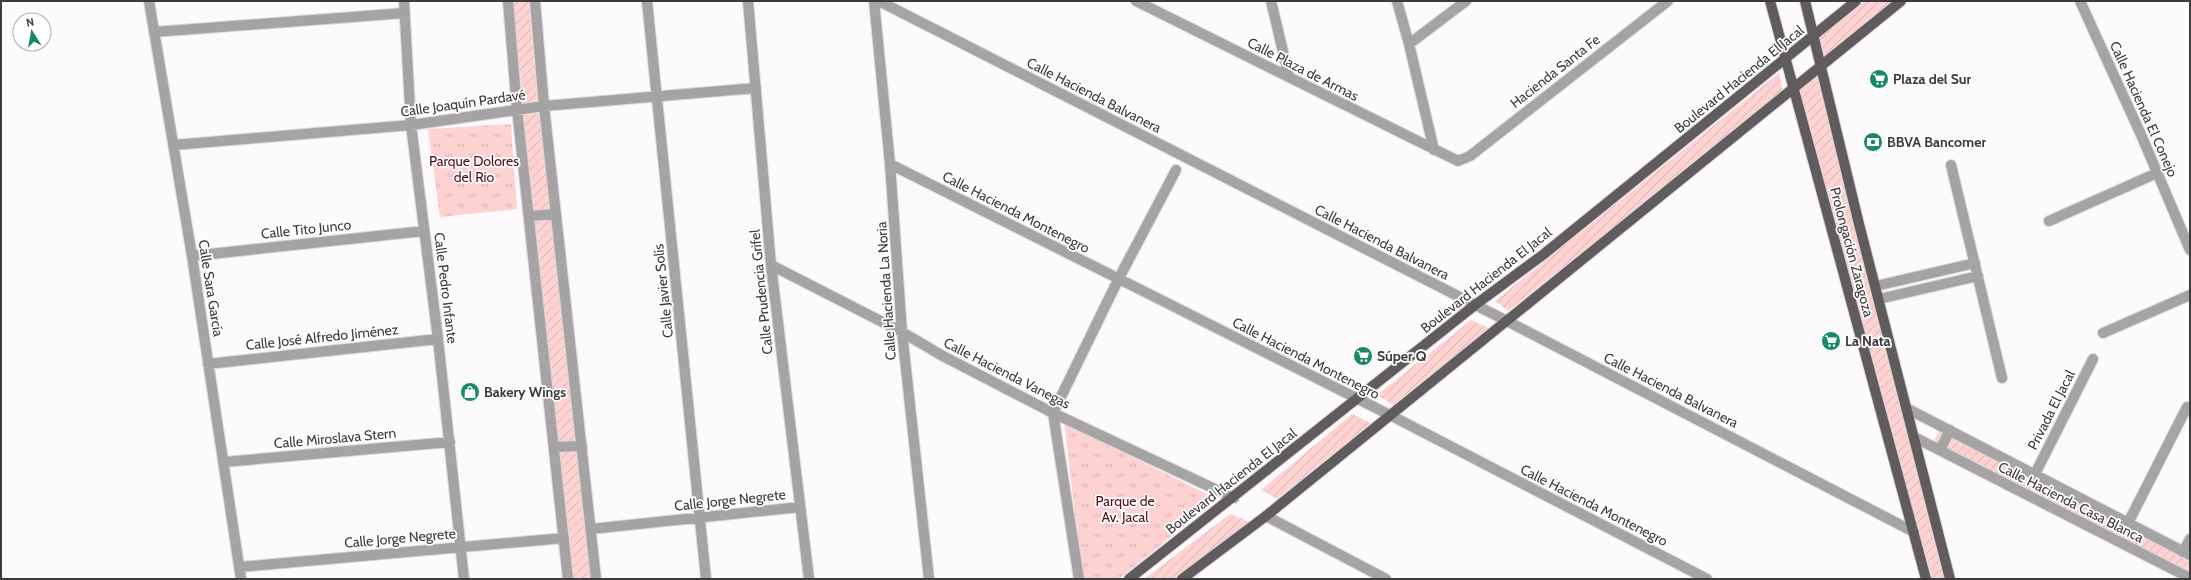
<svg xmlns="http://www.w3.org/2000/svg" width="2191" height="580" viewBox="0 0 2191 580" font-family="Cabin,sans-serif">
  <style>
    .park { fill: url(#park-tufts) }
    .garden { fill: url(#garden-furrows) }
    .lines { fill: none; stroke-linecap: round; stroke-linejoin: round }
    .minor-casing { stroke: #dad8db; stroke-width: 12 }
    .major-casing { stroke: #dad8db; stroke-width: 12 }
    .minor { stroke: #a6a3a4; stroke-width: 10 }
    .major { stroke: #605c5e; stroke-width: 10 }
    .labels { text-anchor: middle; stroke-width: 3.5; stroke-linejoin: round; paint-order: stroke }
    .street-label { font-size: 14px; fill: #3d3b3d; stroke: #fff }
    .poi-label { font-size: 14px; font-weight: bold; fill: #3d3b3d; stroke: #fff; text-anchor: start }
    .park-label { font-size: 14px; fill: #511118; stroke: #fff }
  </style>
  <defs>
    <pattern id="park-tufts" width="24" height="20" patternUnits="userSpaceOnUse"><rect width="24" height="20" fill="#fdd2d1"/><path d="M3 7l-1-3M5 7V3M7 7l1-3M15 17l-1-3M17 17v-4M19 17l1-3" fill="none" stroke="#dab5b4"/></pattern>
    <pattern id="garden-furrows" width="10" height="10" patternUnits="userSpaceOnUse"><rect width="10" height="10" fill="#fdd2d1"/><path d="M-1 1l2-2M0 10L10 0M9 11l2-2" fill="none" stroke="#dab5b4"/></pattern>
  </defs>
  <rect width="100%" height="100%" fill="#fdfafe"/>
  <!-- park -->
  <path class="park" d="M511,124l6,85 -77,8 -12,-88z
    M1064,423l153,76 -98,80h-36z"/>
  <!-- garden -->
  <path class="garden" d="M513,1h16l9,100 -15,2z
    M1865,1h27l-69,56 -5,-18z
    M1821,67l129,512h-24l-133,-489z
    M1779,73l4,19 -275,219 -13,-10z
    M539,113l48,417 6,49h-22l-48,-464z
    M1471,320l18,8 -96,77 -16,-10z
    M1352,414l19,9 -94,76 -16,-9z
    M1939,431l251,128v16l-258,-131z
    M1230,514l20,8 -73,57h-33z"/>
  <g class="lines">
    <defs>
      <path id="minor" d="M149,1l43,255 49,323
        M404,1l7,124 27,214 26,240
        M508,1l9,108 51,470
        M535,1l9,105 52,473
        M647,1l59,578
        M748,1l23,264 38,314
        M874,1l16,163 12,168 27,247
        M879,1l626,319 409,212
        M1136,1l322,160 12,-5 198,-155
        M1271,1l18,76
        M1397,1l12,43 25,106
        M2080,1l62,136 48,113
        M154,32l251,-19
        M1409,44l57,-43
        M174,145l237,-20 133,-19 212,-18
        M890,164l500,251 317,164
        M1951,165l51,213
        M529,216l27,-2
        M2049,221l108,-48
        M192,256l232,-25
        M771,265l131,67 39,23 112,58 181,85
        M1876,286l99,-23
        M1879,299l99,-23
        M2103,333l87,-38
        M208,364l230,-25
        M1906,408l284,147
        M1914,437l276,141
        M554,447l28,-1
        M1940,450l10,-20
        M224,462l226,-20
        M2035,474l58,-115
        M1266,516l120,63
        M2128,523l59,-116
        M591,529l209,-22
        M2183,552l7,-13
        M239,567l325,-29
        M1079,579l-26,-166 65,-133 58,-110"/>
      <path id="major" d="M1770,1l156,578
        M1805,1l53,219 92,359
        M1129,579l346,-274 69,-51 312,-253
        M1182,579l84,-63 635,-515"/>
    </defs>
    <!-- minor casing -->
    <use href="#minor" class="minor-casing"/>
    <!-- major casing -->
    <use href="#major" class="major-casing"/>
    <!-- minor -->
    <use href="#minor" class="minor"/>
    <!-- major -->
    <use href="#major" class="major"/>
  </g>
  <!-- icons -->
  <defs>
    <symbol id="supermarket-disc" viewBox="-11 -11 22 22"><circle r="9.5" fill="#1a8968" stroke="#fff"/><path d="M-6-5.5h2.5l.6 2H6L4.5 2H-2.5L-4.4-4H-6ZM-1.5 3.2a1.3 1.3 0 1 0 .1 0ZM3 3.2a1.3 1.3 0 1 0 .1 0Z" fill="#fff"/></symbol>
    <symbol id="bank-disc" viewBox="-11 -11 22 22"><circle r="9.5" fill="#1a8968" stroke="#fff"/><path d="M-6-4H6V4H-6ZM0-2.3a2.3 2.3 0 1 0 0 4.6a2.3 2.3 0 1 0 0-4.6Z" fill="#fff"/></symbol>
    <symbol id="shop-disc" viewBox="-11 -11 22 22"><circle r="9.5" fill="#1a8968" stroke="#fff"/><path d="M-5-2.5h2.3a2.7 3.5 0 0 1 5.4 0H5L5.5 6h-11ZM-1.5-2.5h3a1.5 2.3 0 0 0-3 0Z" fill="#fff"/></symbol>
  </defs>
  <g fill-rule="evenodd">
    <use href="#supermarket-disc" x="1868" y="68" width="22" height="22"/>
    <use href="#bank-disc" x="1862" y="131" width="22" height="22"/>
    <use href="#supermarket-disc" x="1820" y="330" width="22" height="22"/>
    <use href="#supermarket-disc" x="1352" y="345" width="22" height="22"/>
    <use href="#shop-disc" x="459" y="381" width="22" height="22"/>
  </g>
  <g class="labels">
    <!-- street labels -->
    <g class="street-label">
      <text transform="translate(1303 69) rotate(27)" y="5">Calle Plaza de Armas</text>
      <text transform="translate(1555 71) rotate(-38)" y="5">Hacienda Santa Fe</text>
      <text transform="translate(1739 79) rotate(-39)" y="5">Boulevard Hacienda El Jacal</text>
      <text transform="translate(1094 95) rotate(27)" y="5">Calle Hacienda Balvanera</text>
      <text transform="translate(463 103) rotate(-8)" y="5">Calle Joaquín Pardavé</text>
      <text transform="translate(2144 109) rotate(66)" y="5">Calle Hacienda El Conejo</text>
      <text transform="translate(1016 212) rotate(27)" y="5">Calle Hacienda Montenegro</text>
      <text transform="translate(306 229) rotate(-6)" y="5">Calle Tito Junco</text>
      <text transform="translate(1382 242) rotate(27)" y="5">Calle Hacienda Balvanera</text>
      <text transform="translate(1852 252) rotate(75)" y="5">Prolongación Zaragoza</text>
      <text transform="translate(1486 280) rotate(-38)" y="5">Boulevard Hacienda El Jacal</text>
      <text transform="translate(211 288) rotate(81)" y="5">Calle Sara García</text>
      <text transform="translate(446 288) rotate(83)" y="5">Calle Pedro Infante</text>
      <text transform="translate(663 291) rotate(-96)" y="5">Calle Javier Solís</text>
      <text transform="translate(886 291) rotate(-94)" y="5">Calle Hacienda La Noria</text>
      <text transform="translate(761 292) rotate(-96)" y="5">Calle Prudencia Grifel</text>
      <text transform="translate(322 337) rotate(-6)" y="5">Calle José Alfredo Jiménez</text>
      <text transform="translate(1306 358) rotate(27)" y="5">Calle Hacienda Montenegro</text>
      <text transform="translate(1007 373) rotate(27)" y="5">Calle Hacienda Vanegas</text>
      <text transform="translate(1671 390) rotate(27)" y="5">Calle Hacienda Balvanera</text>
      <text transform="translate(2051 410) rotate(-63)" y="5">Privada El Jacal</text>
      <text transform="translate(335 438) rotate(-5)" y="5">Calle Miroslava Stern</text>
      <text transform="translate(1231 481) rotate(-38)" y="5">Boulevard Hacienda El Jacal</text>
      <text transform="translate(730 500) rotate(-6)" y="5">Calle Jorge Negrete</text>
      <text transform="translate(2071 502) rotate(27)" y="5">Calle Hacienda Casa Blanca</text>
      <text transform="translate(1594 505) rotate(27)" y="5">Calle Hacienda Montenegro</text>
      <text transform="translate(400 538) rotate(-5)" y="5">Calle Jorge Negrete</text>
    </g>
    <!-- poi labels -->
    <g class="poi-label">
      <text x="1893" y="84">Plaza del Sur</text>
      <text x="1887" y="147">BBVA Bancomer</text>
      <text x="1845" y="346">La Nata</text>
      <text x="1377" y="361">Súper Q</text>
      <text x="484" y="397">Bakery Wings</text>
    </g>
    <!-- park labels -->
    <g class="park-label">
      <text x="474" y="166">Parque Dolores<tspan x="474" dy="16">del Rio</tspan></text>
      <text x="1125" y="506">Parque de<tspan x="1125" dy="16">Av. Jacal</tspan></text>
    </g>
  </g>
  <!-- border -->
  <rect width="2191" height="580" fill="none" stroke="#3d3b3d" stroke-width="4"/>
  <!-- north arrow -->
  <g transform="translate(32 32) rotate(349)"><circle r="19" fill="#ffffff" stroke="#b1b1b1"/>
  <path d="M0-3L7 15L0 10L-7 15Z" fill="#1a8968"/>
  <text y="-6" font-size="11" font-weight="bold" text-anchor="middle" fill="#3d3b3d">N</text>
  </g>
</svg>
